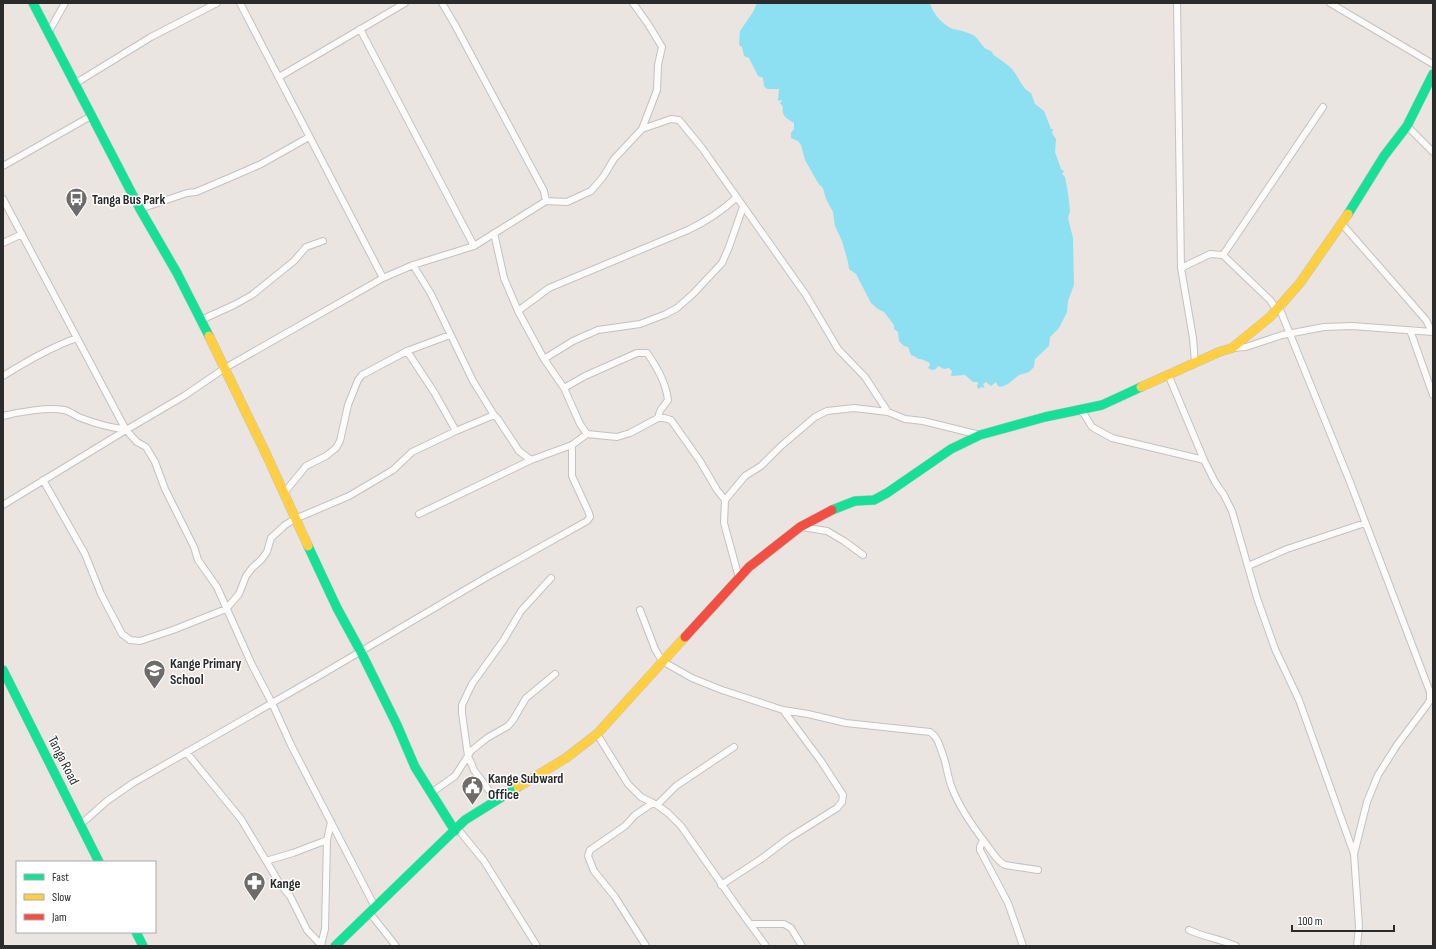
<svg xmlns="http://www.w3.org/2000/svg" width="1436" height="949" viewBox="0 0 1436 949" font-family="'Sofia Sans Condensed',sans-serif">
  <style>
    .water { fill: #8ddff2 }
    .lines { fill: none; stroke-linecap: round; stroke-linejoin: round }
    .street-casing { stroke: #c3c1c2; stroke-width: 8 }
    .fast-casing { stroke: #c3c1c2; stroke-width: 10 }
    .slow-casing { stroke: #c3c1c2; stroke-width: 10 }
    .jam-casing { stroke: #c3c1c2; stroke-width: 10 }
    .street { stroke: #fcfbfa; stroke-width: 6 }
    .fast { stroke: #16e098; stroke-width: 9 }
    .slow { stroke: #ffcf43; stroke-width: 9 }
    .jam { stroke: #f24e42; stroke-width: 9 }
    .labels { text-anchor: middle; stroke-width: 3; stroke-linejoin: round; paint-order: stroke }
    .poi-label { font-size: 14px; font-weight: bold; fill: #2b2b2b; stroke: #fff; text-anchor: start }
    .street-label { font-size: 14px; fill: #2b2b2b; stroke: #fff }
  </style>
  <rect width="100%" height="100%" fill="#eae5e0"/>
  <!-- water -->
  <path class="water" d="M757,3h173c2,10 14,23 23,26 6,1 14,3 20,6 6,4 8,10 13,14 1,0 4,2 5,2 4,4 -1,2 4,5 6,4 12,8 17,13 7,8 9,19 19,24l4,11 9,7 7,18h2l-1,4 4,6 -1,13 6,17 3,2 -2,3 3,3 3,16 2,18 -2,7 5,20 1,47 -6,16 -1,11 -8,16 -9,9 -1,9 -14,13 -1,8 -5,5 -10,3 -11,9 -7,3 -3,-1 -2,-4 -5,4 -5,-4 -3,2 2,4 -4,-1 -2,2 -2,-2 1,-5h-5l-8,-7 -14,1 1,-5 -3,-3 -5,1 -6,-3 -2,3 -4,1 -4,-2 2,-3v-2l-9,-4h-3l-2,-2 -5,-2 -3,-8 -4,-1 -5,-5 -1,-9 -4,-3v-4l-10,-13 -6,-3 -7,-6 -15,-29 -7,-5 -1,-7 -6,-21 -7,-15 -2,-14 -7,-13 -3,-11 -5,-5 -13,-23 -4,-15 -3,-4 -7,-3v-5l3,-4v-6c-6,-4 -13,-6 -11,-16l-3,-4 2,-2 -1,-1 -3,1 1,-12h-12l-3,-3 -1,-8 -5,-2 -9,-18 -5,-2 -2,-9 -3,-2 1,-14 13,-19z"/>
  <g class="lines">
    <defs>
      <path id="street" d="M240,3l143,275
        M633,3l15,21 14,23 -4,18 -1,25 -15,39
        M1177,3l4,265 12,70 2,25
        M1330,3l103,61
        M360,29l114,217
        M48,33l17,-30
        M279,77l126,-74
        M76,83l75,-46 66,-34
        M1407,126l26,26
        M3,166l88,-50
        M3,199l123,231 11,12 9,5 9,15 10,27 29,58 4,13 19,27 35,78 20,38 19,42 84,162
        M546,201l21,1 24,-11 12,-14 11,-18 28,-30 29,-10 8,1 23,28 104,147 32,54 27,28 23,35
        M140,209l47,-16 9,-1 33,-14 32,-14 48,-27
        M1342,224l84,96 6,12
        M494,233l10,45 14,33 26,48 20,29 16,36 7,10 30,3 13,-4 28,-15h6l7,2 29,41 17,29 8,10
        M3,243l19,-9
        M1223,255l100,-148
        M413,265l18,29 42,87 21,34 4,4 21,32 12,9
        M1181,268l29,-14 13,1 47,45 6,9 3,-2 71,175 80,210v8l-3,5 -30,40 -19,30 -11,27 -13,52
        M518,311l31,-23 139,-58c17,-8 35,-20 49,-33
        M201,320l33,-15 18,-10 42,-34 12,-14 17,-6
        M1410,330l23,65
        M1233,348l13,-1 36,-12 42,-8 28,-1 81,6
        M407,351l27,41 22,39
        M544,359l29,-18 25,-11 42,-6 26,-10 11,-6 16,-14 29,-31 7,-16 14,-40
        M1168,374l36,86 11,22 9,13 8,16 25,87 18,51 24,51 55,154 5,72 -2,20
        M3,376c24,-15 48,-29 74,-38
        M564,388l21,-12 52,-23h10c10,14 19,30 21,47l-8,11 -2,7
        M1079,410l5,4 8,13 20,11 92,22
        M3,416c16,-4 45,-9 61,-6 6,1 11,6 17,8 13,5 30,10 44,11
        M43,480l42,74 16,40 21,40 8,6 10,1 33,-11 53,-21 13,-15 7,-18 6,-8 9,-8 6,-8 4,-14 14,-13 10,-6 54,-23 44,-26 19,-18 44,-21 38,-16
        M284,493l22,-27 20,-10 10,-8 4,-7 8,-36 10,-25 4,-5 45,-24 43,-16
        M3,505l123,-75 58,-34 41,-28 158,-90 30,-13 61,-19 72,-45 -2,-10 -89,-166 -13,-22
        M419,514l112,-54 41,-15 15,-11
        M802,527l25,4 17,10 19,14
        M1248,566l39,-17 78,-26
        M739,578l-15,-55 1,-23 20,-24 16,-10 20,-20 34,-29 12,-6 27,-3 34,4 17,7 18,2 57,14
        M640,610l15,39 7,12 30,17 30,12 61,20 25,4 38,9 84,9c9,6 10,16 14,26 3,10 4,20 8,30 8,21 21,39 35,57 5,7 11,17 18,20l33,5
        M597,734l31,50 13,13 16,8 11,8 13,13 58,83 27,37
        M186,752l55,67 39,65 10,12 17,34 15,16
        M431,793l24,-17 16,-25 16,-13 21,-12 5,-6 13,-22 29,-24
        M496,800l-22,-30 -6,-14 -6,-43v-8l10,-21 31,-43 18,-30 30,-33
        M657,805l19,-19 58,-39
        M80,825l27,-24 26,-18 186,-107 168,-99 100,-56 3,-4 -1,-4 -17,-37v-31
        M457,828l27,33 53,85
        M983,840l-3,7v3l28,53 15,43
        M266,861l27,-8 34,-13
        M721,885l40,-26 28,-21 48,-30 5,-6 1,-7 -22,-34 -38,-51
        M369,912l27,34
        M750,924h34l7,4 11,18
        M1189,930c15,7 31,9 47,16
        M321,945l4,-16 2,-89 4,-18
        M646,946l-31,-49 -21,-26 -6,-15 2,-6 35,-24 10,-11 18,-12"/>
      <path id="fast" d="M33,3l107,206 37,64 32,63
        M1348,214l36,-58 23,-30 26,-52
        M832,510l23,-9 19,-1 13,-7 64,-44 29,-14 65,-18 57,-12 39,-18
        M308,546l29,62 24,44 36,73 18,42 40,64
        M3,670l96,192
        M136,932l7,14
        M335,946l130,-126 53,-33"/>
      <path id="slow" d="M209,336l58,120 41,90
        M1141,387l78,-35 13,-4 38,-31 30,-34 48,-69
        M518,787l48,-29 31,-24 88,-97"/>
      <path id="jam" d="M685,637l64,-70 51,-40 32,-17"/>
    </defs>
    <!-- street casing -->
    <use href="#street" class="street-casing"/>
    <!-- fast casing -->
    <use href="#fast" class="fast-casing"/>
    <!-- slow casing -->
    <use href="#slow" class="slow-casing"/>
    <!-- jam casing -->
    <use href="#jam" class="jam-casing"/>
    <!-- street -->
    <use href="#street" class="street"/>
    <!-- fast -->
    <use href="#fast" class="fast"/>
    <!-- slow -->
    <use href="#slow" class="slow"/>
    <!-- jam -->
    <use href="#jam" class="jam"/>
  </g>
  <!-- icons -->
  <defs>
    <symbol id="bus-pin" viewBox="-11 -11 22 30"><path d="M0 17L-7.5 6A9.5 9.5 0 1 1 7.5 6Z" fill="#6e6c6a" stroke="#fff"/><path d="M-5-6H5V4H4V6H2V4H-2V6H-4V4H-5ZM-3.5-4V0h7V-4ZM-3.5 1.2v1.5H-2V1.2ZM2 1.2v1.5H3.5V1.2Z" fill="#fff"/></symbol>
    <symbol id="school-pin" viewBox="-11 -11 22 30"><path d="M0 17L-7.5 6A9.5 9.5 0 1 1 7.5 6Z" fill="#6e6c6a" stroke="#fff"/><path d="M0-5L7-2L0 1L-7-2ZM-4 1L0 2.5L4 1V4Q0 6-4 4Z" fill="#fff"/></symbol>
    <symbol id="civic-pin" viewBox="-11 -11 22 30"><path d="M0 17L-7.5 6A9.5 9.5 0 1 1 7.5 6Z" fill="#6e6c6a" stroke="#fff"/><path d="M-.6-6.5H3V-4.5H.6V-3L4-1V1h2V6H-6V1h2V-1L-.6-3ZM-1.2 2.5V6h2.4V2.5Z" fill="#fff"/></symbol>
    <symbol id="pharmacy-pin" viewBox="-11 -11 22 30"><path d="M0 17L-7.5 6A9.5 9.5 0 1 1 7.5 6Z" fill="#6e6c6a" stroke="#fff"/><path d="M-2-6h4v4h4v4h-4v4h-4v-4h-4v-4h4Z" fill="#fff"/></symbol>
  </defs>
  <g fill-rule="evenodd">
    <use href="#bus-pin" x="64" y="186" width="25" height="34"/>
    <use href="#school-pin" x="142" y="658" width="25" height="34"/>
    <use href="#civic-pin" x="460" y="774" width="25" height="34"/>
    <use href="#pharmacy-pin" x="242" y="870" width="25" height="34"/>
  </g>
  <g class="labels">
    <!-- poi labels -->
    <g class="poi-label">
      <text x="92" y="204">Tanga Bus Park</text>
      <text x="170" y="668">Kange Primary<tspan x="170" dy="16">School</tspan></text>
      <text x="488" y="783">Kange Subward<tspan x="488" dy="16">Office</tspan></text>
      <text x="270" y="888">Kange</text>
    </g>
    <!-- street labels -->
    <g class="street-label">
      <text transform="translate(64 760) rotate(63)" y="5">Tanga Road</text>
    </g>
  </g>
  <!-- border -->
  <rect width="1436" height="949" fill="none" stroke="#2b2b2b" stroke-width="8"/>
  <!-- legend -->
  <rect x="16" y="861" width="140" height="72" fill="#ffffff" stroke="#aaaaaa"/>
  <rect x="24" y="874" width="20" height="6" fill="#16e098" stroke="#aaaaaa"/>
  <text x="52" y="881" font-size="12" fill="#2b2b2b">Fast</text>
  <rect x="24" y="894" width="20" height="6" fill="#ffcf43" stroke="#aaaaaa"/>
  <text x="52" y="901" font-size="12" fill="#2b2b2b">Slow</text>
  <rect x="24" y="914" width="20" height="6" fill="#f24e42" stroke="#aaaaaa"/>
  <text x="52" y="921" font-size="12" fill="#2b2b2b">Jam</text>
  <!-- scale -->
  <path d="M1292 925v6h102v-6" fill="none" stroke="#2b2b2b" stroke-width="2"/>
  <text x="1298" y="925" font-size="12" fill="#2b2b2b" stroke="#ffffff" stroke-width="3" paint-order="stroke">100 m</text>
</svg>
